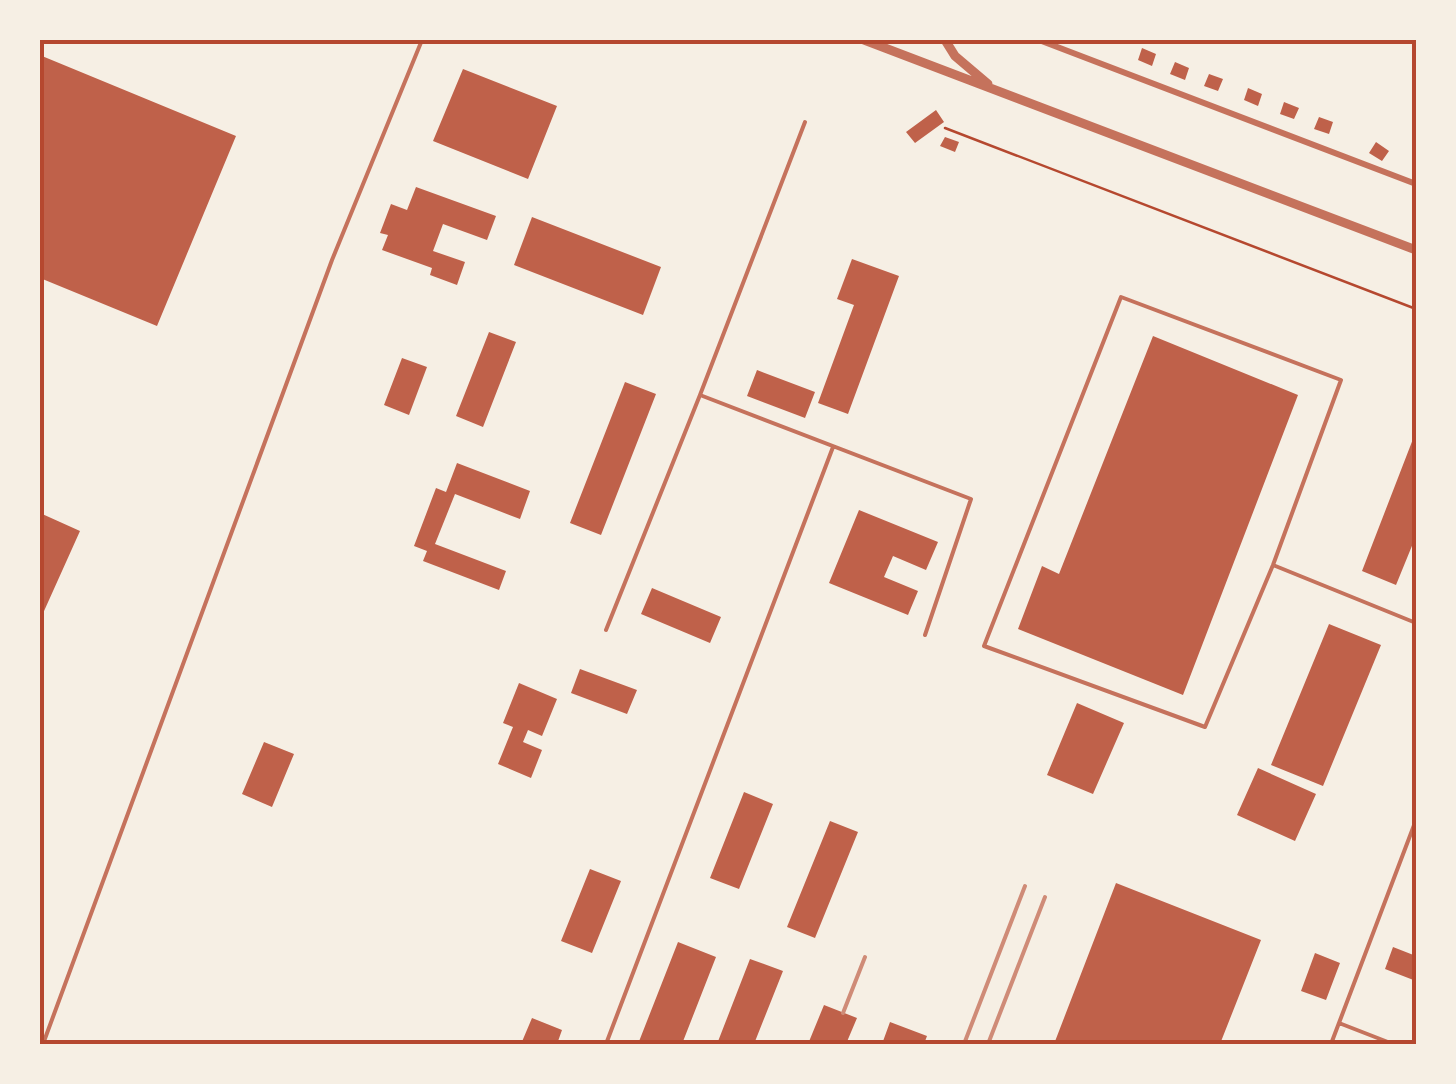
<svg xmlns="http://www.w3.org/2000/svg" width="1456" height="1084" viewBox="0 0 1456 1084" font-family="Helvetica,sans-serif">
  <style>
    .building { fill: #bf614a }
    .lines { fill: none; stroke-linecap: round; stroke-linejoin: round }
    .path { stroke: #b5482f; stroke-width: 2.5 }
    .service { stroke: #c5725c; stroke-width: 4 }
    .minor { stroke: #c5725c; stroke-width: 6 }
    .tertiary { stroke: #c5725c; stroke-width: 9 }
    .rail { stroke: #cf8b77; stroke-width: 4 }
    .neatline { fill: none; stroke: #b5482f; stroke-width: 4 }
  </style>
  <rect width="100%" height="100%" fill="#f6efe4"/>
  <!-- building -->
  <path class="building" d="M1142,48l14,6 -4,12 -14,-6z
    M42,56l194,80 -79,190 -117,-48v-217z
    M1175,62l14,6 -4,12 -15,-6z
    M463,69l94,37 -29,73 -95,-38z
    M1209,74l14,5 -5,12 -14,-5z
    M1248,88l14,6 -4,12 -14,-6z
    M1284,102l15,6 -5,11 -14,-5z
    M936,110l8,12 -29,21 -9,-11z
    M1319,117l14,5 -4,12 -15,-5z
    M945,137l14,5 -4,10 -15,-6z
    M1376,142l13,9 -7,10 -13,-8z
    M416,187l80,29 -9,24 -44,-16 -10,27 32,11 -8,23 -27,-10 2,-7 -50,-18 6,-15 -8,-2 11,-29 16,6z
    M532,217l129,50 -18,48 -129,-50z
    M852,259l47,17 -51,138 -30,-11 36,-98 -17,-6z
    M489,332l27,10 -33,85 -27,-11z
    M1153,336l145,59 -115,300 -165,-66 24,-63 17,8z
    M402,358l25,9 -18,48 -25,-10z
    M757,370l58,22 -10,26 -58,-22z
    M625,382l31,12 -55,141 -31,-12z
    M1413,439l3,1v96l-20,49 -34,-14z
    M457,463l73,28 -10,28 -65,-25 -20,50 71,27 -7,19 -76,-29 4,-10 -13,-5 22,-58 10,4z
    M859,510l79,32 -12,28 -33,-14 -9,21 34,14 -10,24 -79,-32z
    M40,513l40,18 -40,89z
    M652,588l69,29 -11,26 -69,-29z
    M1329,624l52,21 -58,141 -52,-21z
    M580,669l57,21 -10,24 -56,-21z
    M519,683l38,16 -15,37 -14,-6 -5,12 19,8 -11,28 -33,-14 15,-37 -10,-4z
    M1077,703l47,20 -31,71 -46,-19z
    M264,742l30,12 -22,53 -30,-13z
    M1258,768l58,26 -21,47 -58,-26z
    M744,792l29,12 -34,85 -29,-11z
    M830,821l28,11 -43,106 -28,-11z
    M590,869l31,12 -29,72 -31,-12z
    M1116,883l145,57 -41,104h-166z
    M678,942l38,15 -34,87h-44z
    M1393,947l23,9v25l-31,-12z
    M1315,953l25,10 -14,37 -25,-9z
    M750,959l33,12 -29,73h-37z
    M824,1005l33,13 -11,26h-38z
    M532,1018l30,12 -5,14h-36z
    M890,1022l37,14 -3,8h-42z"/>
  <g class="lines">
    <!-- path -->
    <path class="path" d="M945,128l471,181"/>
    <!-- service -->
    <path class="service" d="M1121,297l220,83 -68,185 -68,162 -221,-81z
      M700,395l271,104 -46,136
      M1273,565l143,58
      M606,630l94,-235 105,-273
      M1339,1023l54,21
      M43,1044l289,-784 90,-220
      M606,1044l227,-597
      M1331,1044l85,-224"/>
    <!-- minor -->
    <path class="minor" d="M1039,40l377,144"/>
    <!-- tertiary -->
    <path class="tertiary" d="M864,40l552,210
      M945,40l10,16 33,28"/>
    <!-- rail -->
    <path class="rail" d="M843,1013l22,-56
      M964,1044l61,-158
      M988,1044l57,-147"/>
  </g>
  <!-- border -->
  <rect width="1456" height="1084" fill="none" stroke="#f6efe4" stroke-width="85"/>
  <rect x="42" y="42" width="1372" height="1000" class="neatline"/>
</svg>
